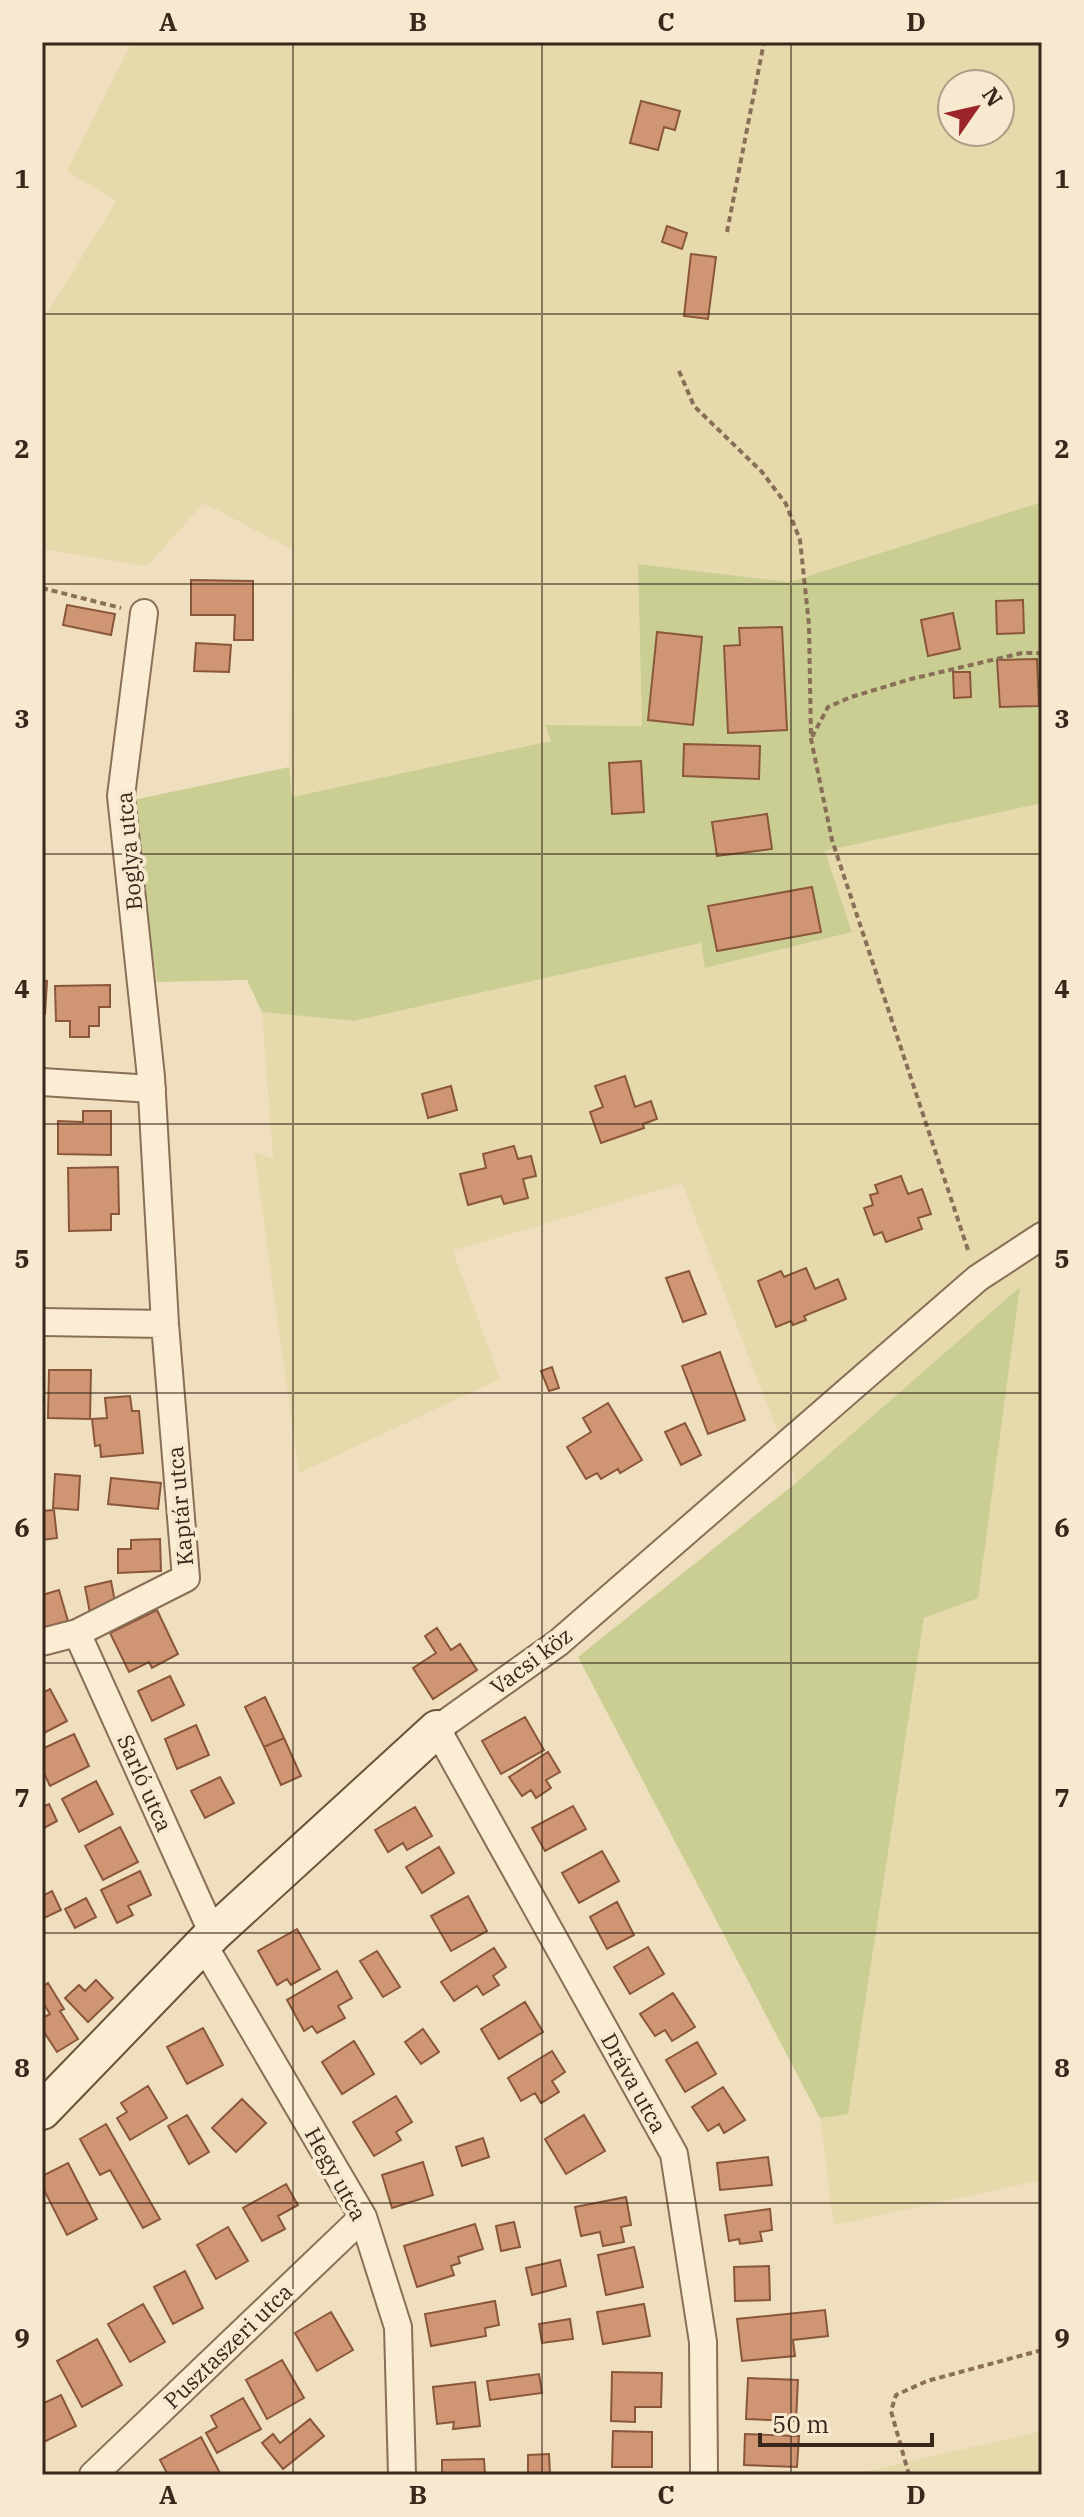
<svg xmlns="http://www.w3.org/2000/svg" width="1084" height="2517" viewBox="0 0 1084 2517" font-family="'IBM Plex Serif',serif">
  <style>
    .farmland { fill: #e6daac; fill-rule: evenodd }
    .green { fill: #cace93 }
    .building { fill: #d09573; stroke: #8a573b; stroke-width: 2 }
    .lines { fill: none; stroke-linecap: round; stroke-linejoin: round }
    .street-casing { stroke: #896f57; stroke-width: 30 }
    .secondary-casing { stroke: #6b503a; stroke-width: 40 }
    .path { stroke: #896f57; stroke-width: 4; stroke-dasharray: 6 4; stroke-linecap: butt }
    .street { stroke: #faedd3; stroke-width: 26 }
    .secondary { stroke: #faedd3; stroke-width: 36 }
    .grid { fill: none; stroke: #38281c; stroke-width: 2; stroke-opacity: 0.55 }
    .labels { text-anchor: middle; stroke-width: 8; stroke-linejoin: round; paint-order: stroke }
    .street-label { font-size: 22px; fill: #38281c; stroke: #f7e9cf }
    .neatline { fill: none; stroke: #38281c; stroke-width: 3 }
    .grid-label { font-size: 26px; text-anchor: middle; font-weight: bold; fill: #38281c }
  </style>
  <rect width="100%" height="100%" fill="#f0dfbf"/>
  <!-- farmland -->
  <path class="farmland" d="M132,42h910v460l-253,80 -150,-18 3,162 -96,-1 5,16 -259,56 -3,-30 4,-217 -89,-47 -57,63 -105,-17v-227l74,-121 -49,-30zM952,84h48v48h-48z
    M1042,803v1377l-208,45 -14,-107 28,-5 76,-495 95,-330 -222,194 -115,-299 -229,68 47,128 -201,94 -45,-321 19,7 -11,-147 92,9 348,-78 4,25 146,-36 -27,-81z
    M1042,2431v44h-192z"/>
  <!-- green -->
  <path class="green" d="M1042,502v301l-217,48 27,81 -147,36 -4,-25 -347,78 -92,-9 -15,-32 -90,2 -28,-181 160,-34 3,30 259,-56 -6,-16 97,1 -4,-162 151,18z
    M1020,1287l-42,311 -54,20 -76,496 -28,4 -242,-461 219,-175z"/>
  <!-- building -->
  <path class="building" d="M641,101l39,10 -5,19 -11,-3 -6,23 -28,-7z
    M667,226l20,7 -5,16 -20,-7z
    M691,254l25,3 -8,62 -24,-3z
    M191,580l62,1v59h-19l1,-25h-44z
    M1023,600l1,33 -27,1 -1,-33z
    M67,605l48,9 -4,21 -48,-10z
    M953,613l7,36 -32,7 -7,-36z
    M782,627l5,103 -59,3 -4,-87 16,-1 -1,-17z
    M657,632l45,5 -9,88 -45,-5z
    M196,643l35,2 -2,27 -35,-1z
    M1037,659l2,47 -39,1 -3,-47z
    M953,672h17l1,25 -17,1z
    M684,744l76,2 -1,33 -76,-3z
    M641,761l3,51 -32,2 -3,-51z
    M767,814l5,35 -55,7 -5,-34z
    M812,887l9,45 -104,19 -9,-45z
    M42,981h5l-2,33h-3z
    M110,985v22h-11v19h-10v11h-19v-16h-14l-1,-35z
    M625,1076l10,31 16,-6 6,18 -14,5 1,4 -43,15 -11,-31 13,-5 -8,-21z
    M451,1086l6,24 -29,8 -6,-24z
    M83,1111h28v44l-53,-1v-33l25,1z
    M514,1146l4,13 13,-3 5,20 -13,3 5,19 -24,6 -3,-8 -33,9 -8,-31 26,-6 -3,-14z
    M118,1167l1,47h-8v16l-42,1 -1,-63z
    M901,1176l7,18 14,-5 9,25 -13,4 4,11 -36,13 -4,-10 -8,3 -10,-27 9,-3 -3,-10 8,-2 -3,-8z
    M806,1268l9,21 23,-10 8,20 -42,17 2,4 -13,5 -2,-4 -15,6 -18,-46 23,-10 3,6z
    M689,1271l17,43 -23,8 -17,-44z
    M720,1352l25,68 -37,14 -26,-68z
    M552,1367l7,21 -10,3 -8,-20z
    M49,1370h42l-1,49 -42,-1z
    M130,1396l2,15h7l4,42 -42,4 -1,-12 -5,1 -3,-27 15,-1 -2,-20z
    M608,1403l34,57 -22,13 -2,-4 -17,10 -4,-6 -11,6 -19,-32 24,-15 -8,-14z
    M685,1423l16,32 -20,10 -16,-33z
    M55,1474l25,2 -2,34 -25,-2z
    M111,1478l50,5 -3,26 -50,-5z
    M54,1510l3,28 -15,2v-29z
    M160,1539l1,32 -43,2v-24h13v-9z
    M111,1581l5,26 -26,6 -5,-26z
    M59,1590l9,31 -26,7v-33z
    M157,1610l21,44 -26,14 -3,-6 -20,10 -19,-39z
    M437,1628l14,22 9,-6 17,26 -44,29 -20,-31 23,-15 -11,-17z
    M170,1676l14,29 -32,16 -14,-30z
    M50,1689l17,32 -25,13v-41z
    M265,1697l19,41 -20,9 -19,-40z
    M525,1717l19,33 -43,24 -19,-33z
    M196,1725l13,30 -32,14 -12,-30z
    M74,1734l15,32 -39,20 -8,-17v-20z
    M284,1738l17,38 -20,9 -17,-38z
    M548,1752l12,20 -14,8 5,8 -15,10 -5,-8 -9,6 -13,-19z
    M220,1777l14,26 -29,15 -14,-27z
    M96,1781l17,33 -34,18 -17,-33z
    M49,1804l8,17 -15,8v-22z
    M573,1806l13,23 -41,22 -13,-23z
    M415,1807l17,29 -25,14 -4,-7 -15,9 -13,-22z
    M120,1827l18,35 -35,18 -18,-34z
    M439,1847l15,26 -32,20 -16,-26z
    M602,1851l17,30 -40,22 -17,-30z
    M140,1871l11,24 -23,11 5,9 -16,8 -16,-33z
    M52,1891l9,19 -19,9v-23z
    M468,1896l19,35 -36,20 -20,-35z
    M86,1898l10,19 -21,11 -10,-19z
    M617,1902l17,33 -27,14 -17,-32z
    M297,1929l23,40 -29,16 -4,-6 -10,6 -19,-34z
    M648,1947l16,27 -34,20 -16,-27z
    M494,1948l12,19 -13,9 6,9 -16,10 -6,-9 -23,15 -13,-19z
    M377,1951l23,36 -17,10 -23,-36z
    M337,1971l15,27 -14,8 7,12 -28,15 -5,-7 -8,5 -17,-31z
    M96,1980l17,18 -25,24 -23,-24 14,-13 6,6z
    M48,1983l16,26 -4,2 18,28 -21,13 -15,-23v-11l8,-4 -8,-13v-14z
    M673,1993l22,34 -23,14 -7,-11 -10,6 -15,-22z
    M525,2002l18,30 -44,27 -18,-30z
    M203,2028l20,37 -36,19 -20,-37z
    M423,2029l16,23 -18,12 -16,-22z
    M354,2041l20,33 -32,20 -20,-32z
    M697,2042l19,32 -31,18 -19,-32z
    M552,2051l13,21 -13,9 7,11 -18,11 -6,-10 -14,8 -13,-23z
    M148,2086l19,32 -37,22 -13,-22 10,-6 -6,-9z
    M723,2087l22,33 -21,13 -5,-9 -11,7 -16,-24z
    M396,2096l16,26 -16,10 5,8 -27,16 -21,-34z
    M242,2099l24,24 -30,29 -24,-24z
    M187,2115l22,37 -20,12 -21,-38z
    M584,2115l21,36 -39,23 -21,-35z
    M106,2124l54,95 -17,9 -33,-58 -10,5 -20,-36z
    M483,2138l6,19 -27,9 -6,-19z
    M768,2157l4,28 -52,5 -3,-27z
    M423,2162l10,33 -41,13 -10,-33z
    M68,2163l29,56 -30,16 -25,-49v-10z
    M286,2184l12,21 -20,11 7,13 -23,12 -19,-33z
    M626,2197l5,28 -10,2 3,15 -21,4 -3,-14 -19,4 -6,-29z
    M770,2209l2,21 -12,2 2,9 -22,3 -1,-5 -10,2 -4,-26z
    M514,2222l6,25 -19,4 -5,-25z
    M475,2224l8,25 -25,8 2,6 -9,3 3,9 -37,12 -13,-41z
    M228,2227l20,34 -32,18 -19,-34z
    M634,2247l9,40 -37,8 -8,-40z
    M560,2260l6,26 -34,9 -6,-27z
    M769,2266l1,34 -35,1 -1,-34z
    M185,2271l18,37 -30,16 -19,-37z
    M495,2301l4,24 -14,3 1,8 -55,10 -6,-32z
    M143,2304l22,38 -35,20 -22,-38z
    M644,2304l6,32 -47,8 -6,-32z
    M825,2310l3,26 -35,4 2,16 -53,5 -5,-42z
    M331,2312l22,38 -36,21 -22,-38z
    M570,2319l3,20 -31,4 -3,-19z
    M97,2339l25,46 -40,22 -25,-46z
    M282,2360l22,38 -37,21 -21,-39z
    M612,2372l50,1 -1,34h-26v15l-24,-1z
    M539,2374l3,19 -52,7 -3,-19z
    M748,2378l50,2 -2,41 -50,-2z
    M475,2382l5,44 -27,3 1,-7 -17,2 -4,-37z
    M61,2395l15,31 -34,17v-39z
    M243,2398l18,31 -44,24 -11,-20 11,-6 -6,-11z
    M310,2419l14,17 -41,33 -21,-26 11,-9 7,9z
    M613,2431l39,1v35h-40z
    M745,2434l54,2 -2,31 -53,-2z
    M201,2437l20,38h-53l-8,-15z
    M549,2454l1,20 -22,1v-20z
    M484,2459l1,16h-43v-15z"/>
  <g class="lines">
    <defs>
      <path id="street" d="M42,1082l110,7
        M42,1322l123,2
        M77,1633l136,301
        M42,1642l35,-9 109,-55 -21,-254 -14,-247 -30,-281 23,-183
        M203,1944l160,273 35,110 4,148
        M93,2475l270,-258
        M704,2475l-1,-133 -29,-188 -237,-425 121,-86 420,-365 64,-42"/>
      <path id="secondary" d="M42,2111l171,-177 224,-205"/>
    </defs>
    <!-- street casing -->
    <use href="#street" class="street-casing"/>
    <!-- secondary casing -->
    <use href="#secondary" class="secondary-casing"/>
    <!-- path -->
    <path class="path" d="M727,232l37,-190
      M679,371l15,35 68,66 24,32 14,36 9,85 2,114 21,101 137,413
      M42,588l79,20
      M812,737l16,-30 23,-10 60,-18 111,-26h20
      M909,2475l-18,-64 5,-16 31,-14 115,-31"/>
    <!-- street -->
    <use href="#street" class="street"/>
    <!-- secondary -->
    <use href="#secondary" class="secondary"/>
  </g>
  <!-- grid -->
  <path class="grid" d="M293,42v2433M542,42v2433M791,42v2433M42,314h1000M42,584h1000M42,854h1000M42,1124h1000M42,1393h1000M42,1663h1000M42,1933h1000M42,2203h1000"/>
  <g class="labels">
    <!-- street labels -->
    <g class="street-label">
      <text transform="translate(129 851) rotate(-95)" y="8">Boglya utca</text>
      <text transform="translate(180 1506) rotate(-95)" y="8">Kaptár utca</text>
      <text transform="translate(531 1661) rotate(-37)" y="8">Vacsi köz</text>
      <text transform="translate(145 1783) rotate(66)" y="8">Sarló utca</text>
      <text transform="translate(634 2083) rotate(61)" y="8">Dráva utca</text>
      <text transform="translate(336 2174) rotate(61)" y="8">Hegy utca</text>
      <text transform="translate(228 2346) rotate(-44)" y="8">Pusztaszeri utca</text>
    </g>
  </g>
  <!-- border -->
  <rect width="1084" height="2517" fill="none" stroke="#f7e9cf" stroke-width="88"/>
  <!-- north arrow -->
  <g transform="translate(976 108) rotate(56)"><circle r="38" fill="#f7e9cf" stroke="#ab9c87" stroke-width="2"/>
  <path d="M0-6L14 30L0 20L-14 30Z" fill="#9b242a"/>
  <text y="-12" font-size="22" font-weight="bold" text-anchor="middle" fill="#38281c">N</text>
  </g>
  <!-- scale -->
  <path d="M760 2433v12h172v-12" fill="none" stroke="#38281c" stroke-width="4"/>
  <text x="772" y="2433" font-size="24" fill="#38281c" stroke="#f7e9cf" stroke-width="6" paint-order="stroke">50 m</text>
  <rect x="44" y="44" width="996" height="2429" class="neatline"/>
  <g class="grid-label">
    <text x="168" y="31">A</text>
    <text x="418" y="31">B</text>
    <text x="666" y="31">C</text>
    <text x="916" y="31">D</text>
    <text x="22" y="188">1</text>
    <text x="1062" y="188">1</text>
    <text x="22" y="458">2</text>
    <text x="1062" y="458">2</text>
    <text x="22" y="728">3</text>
    <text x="1062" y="728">3</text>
    <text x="22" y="998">4</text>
    <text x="1062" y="998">4</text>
    <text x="22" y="1268">5</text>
    <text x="1062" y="1268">5</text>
    <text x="22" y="1537">6</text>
    <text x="1062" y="1537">6</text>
    <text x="22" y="1807">7</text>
    <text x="1062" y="1807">7</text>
    <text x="22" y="2077">8</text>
    <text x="1062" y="2077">8</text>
    <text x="22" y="2347">9</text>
    <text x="1062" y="2347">9</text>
    <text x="168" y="2504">A</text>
    <text x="418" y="2504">B</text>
    <text x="666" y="2504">C</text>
    <text x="916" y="2504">D</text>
  </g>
</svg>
